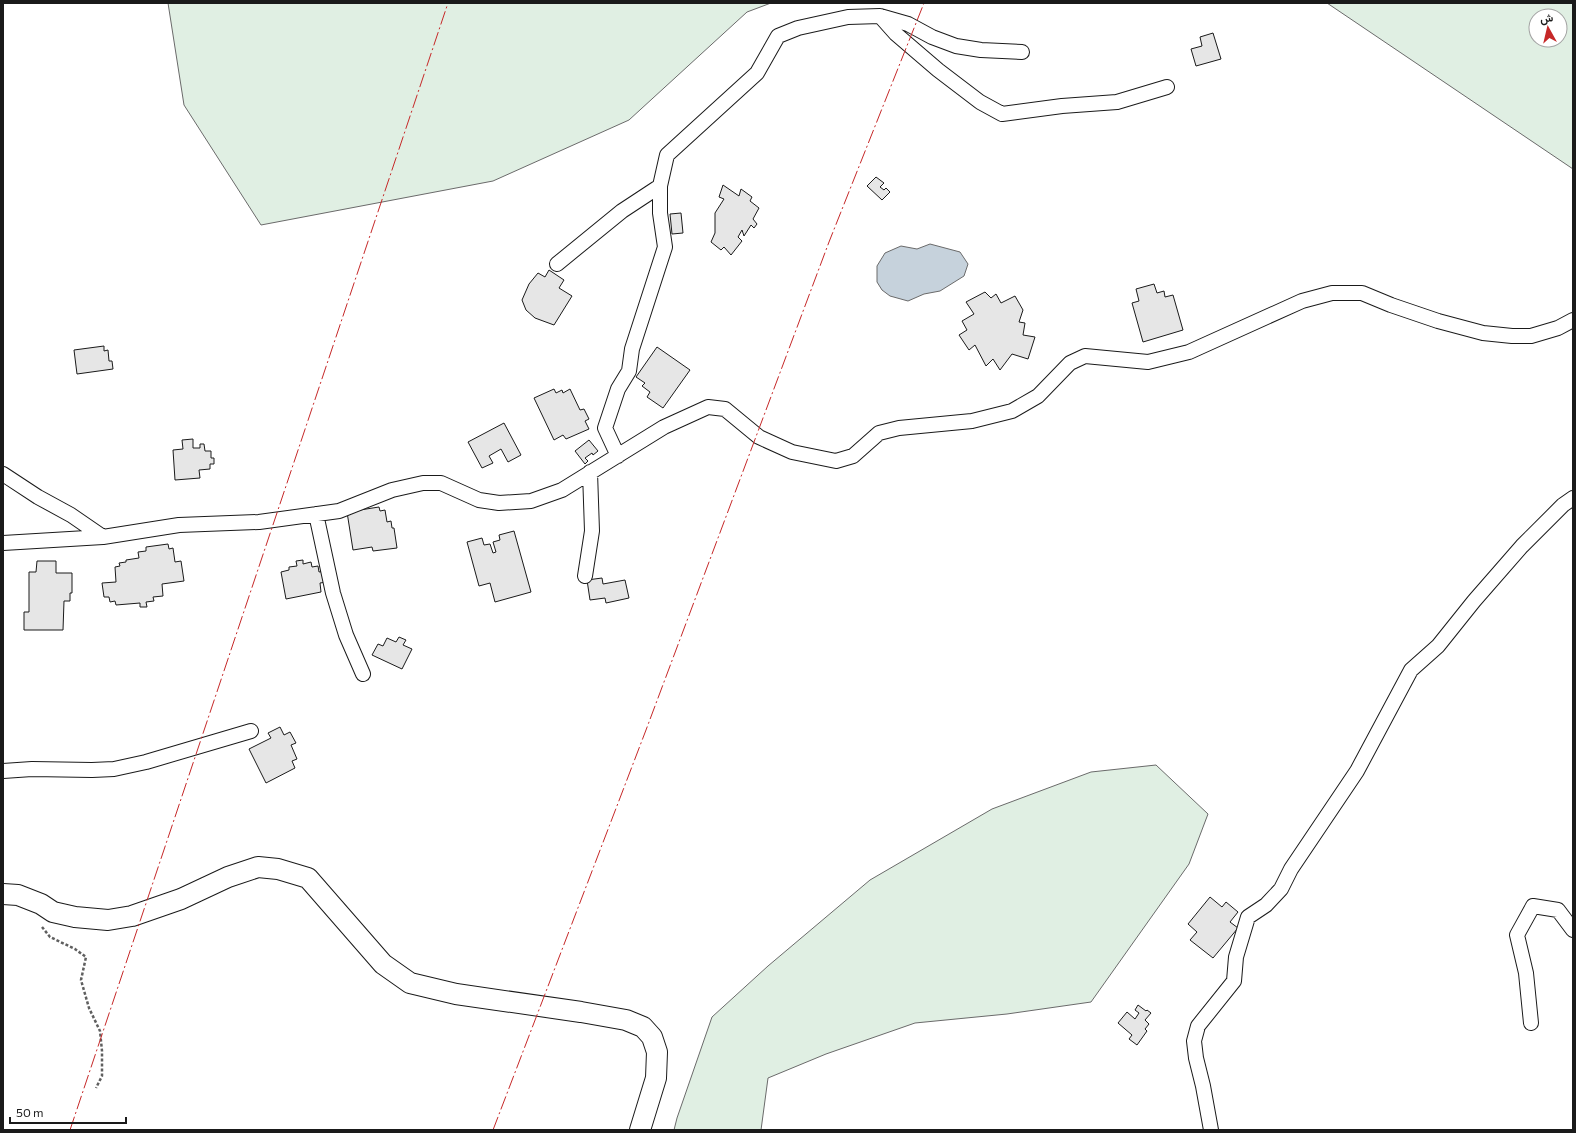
<svg xmlns="http://www.w3.org/2000/svg" width="1576" height="1133" viewBox="0 0 1576 1133" font-family="Commissioner,Vazirmatn,sans-serif">
  <style>
    .green { fill: #e0efe3; stroke: #6a6a6a; fill-rule: evenodd }
    .water { fill: #c6d2dc; stroke: #6a6a6a }
    .building { fill: #e6e6e6; stroke: #1a1a1a }
    .lines { fill: none; stroke-linecap: round; stroke-linejoin: round }
    .minor-casing { stroke: #1a1a1a; stroke-width: 16 }
    .secondary-casing { stroke: #1a1a1a; stroke-width: 22 }
    .path { stroke: #5f5f5f; stroke-width: 2.5; stroke-dasharray: 3 2; stroke-linecap: butt }
    .minor { stroke: #fff; stroke-width: 14 }
    .secondary { stroke: #fff; stroke-width: 20 }
    .power { stroke: #c62828; stroke-width: 1; stroke-dasharray: 14 3 2 3; stroke-linecap: butt }
  </style>
  <rect width="100%" height="100%" fill="#fff"/>
  <!-- green -->
  <path class="green" d="M168,3h603l-24,9 -118,108 -136,61 -232,44 -77,-120z
    M1327,3h246v166zM1536,16h24v24h-24z
    M1156,765l52,49 -19,50 -98,138 -84,12 -92,9 -89,31 -58,24 -7,52h-87l3,-12 35,-101 56,-51 102,-86 122,-71 99,-37z"/>
  <!-- water -->
  <path class="water" d="M930,244l30,8 8,12 -4,12 -24,15 -16,3 -16,7 -18,-5 -8,-6 -5,-8v-16l8,-13 16,-7 16,3z"/>
  <!-- building -->
  <path class="building" d="M1213,33l8,26 -25,7 -5,-17 11,-3 -2,-9z
    M876,177l8,6 -4,4 4,3 2,-2 4,4 -8,8 -15,-14z
    M723,185l16,11 2,-7 11,8 -2,4 9,7 -6,11 4,5 -3,4 -3,-3 -7,11 -2,-6 -4,7 4,4 -11,14 -7,-8 -3,3 -10,-8 4,-9v-20l9,-14 -5,-2z
    M681,213l2,20 -11,1 -2,-20z
    M549,270l15,10 -5,8 13,8 -18,29 -19,-7 -9,-8 -4,-10 7,-16 9,-11 7,4z
    M1154,284l3,9 7,-2 1,6 8,-2 10,35 -40,12 -11,-39 7,-2 -3,-12z
    M985,292l6,6 5,-4 5,9 14,-7 8,14 -4,12 6,1 -2,12 12,2 -7,22 -16,-5 -12,16 -7,-11 -7,7 -11,-21 -6,5 -10,-15 8,-5 -5,-9 12,-7 -8,-12z
    M104,346v5l4,-1 1,11h3l1,8 -36,5 -3,-24z
    M657,347l33,23 -27,38 -16,-11 3,-5 -8,-6 3,-3 -9,-6z
    M554,389l2,4 6,-3 1,3 7,-4 10,21 4,-1 5,10 -4,2 4,8 -23,10 -3,-4 -9,5 -20,-42z
    M504,423l17,32 -13,7 -7,-13 -12,7 4,7 -11,5 -14,-26z
    M193,439v9h7v-4h4l1,7h6v7h3v6h-4v5l-11,1 1,8 -25,2 -2,-30 10,-1 -1,-9z
    M589,440l9,11 -5,4 -1,-2 -7,5 3,3 -3,3 -10,-13z
    M379,507l1,4 5,-1 2,12 4,-1 1,7h2l3,20 -24,3 -1,-4 -19,3 -6,-38z
    M514,531l17,61 -36,10 -5,-19 -11,3 -12,-44 15,-4 2,7 6,-1 3,9 3,-1 -3,-10 7,-2 -1,-5z
    M168,544l1,5 4,-1 2,14 6,-1 3,20 -22,3 1,12 -10,1 1,4 -8,1 1,5h-7v-4l-24,2 -1,-4 -5,1 -1,-5h-5l-2,-14 14,-1 -1,-15 5,-1 -1,-3 7,-1v-2l13,-2 -1,-6 8,-1v-4z
    M303,560v4l8,-2 1,5 6,-1 1,6 6,-1 2,11 -7,1 1,9 -35,7 -5,-27 8,-2v-3l8,-1 -1,-5z
    M37,561h19v12h16v20h-2v8h-6l-1,29h-39v-18h5v-40h7z
    M602,578l1,6 22,-4 4,18 -23,5 -1,-5 -15,2 -3,-20z
    M399,637l7,3 -3,5 9,4 -10,20 -30,-14 6,-11 5,2 4,-8 9,4z
    M280,727l4,8 6,-3 6,11 -5,2 6,14 -5,2 3,7 -29,15 -17,-34 22,-11 -3,-5z
    M1210,897l12,10 4,-5 12,10 -8,10 8,6 -25,30 -23,-18 7,-8 -9,-8z
    M1138,1005l8,6 1,-1 4,3 -6,7 4,4 -4,5 2,2 -10,14 -8,-6 3,-4 -14,-12 9,-11 8,7 4,-6 -4,-3z"/>
  <g class="lines">
    <defs>
      <path id="minor" d="M880,16l28,8 24,13 24,9 25,4 41,2
        M660,186l7,-31 90,-82 21,-37 20,-8 50,-11 32,-1 16,18 42,36 42,32 22,12 60,-8 55,-4 50,-15
        M557,264l65,-53 38,-25v27l5,34 -33,102 -3,22 -11,18 -13,39 13,28
        M3,474l35,23 33,18 32,22 76,-12 80,-3 80,-11 53,-21 31,-7h18l38,17 20,3 32,-2 31,-11 102,-63 44,-20 17,2 34,28 33,15 44,9 17,-5 26,-23 20,-5 73,-7 40,-10 26,-15 32,-33 15,-7 63,6 41,-10 113,-51 30,-8h30l29,12 47,16 45,12 29,3h19l27,-8 15,-8
        M316,514l17,79 13,42 17,39
        M3,543l100,-6
        M585,576l7,-45 -2,-59
        M3,771l29,-2 60,1 22,-1 32,-7 105,-31
        M1531,1023l-5,-50 -9,-38 16,-29 25,4 15,20
        M1211,1130l-8,-44 -7,-28 -2,-17 4,-15 36,-45 2,-24 12,-40 18,-12 15,-16 10,-20 66,-98 54,-101 27,-24 36,-45 48,-55 41,-41 10,-7"/>
      <path id="secondary" d="M3,894l15,1 23,9 12,8 22,5 33,3 24,-4 49,-17 47,-22 30,-10 20,2 30,9 75,86 27,19 46,11 125,18 45,8 17,7 9,10 5,15 -1,26 -16,52"/>
    </defs>
    <!-- minor casing -->
    <use href="#minor" class="minor-casing"/>
    <!-- secondary casing -->
    <use href="#secondary" class="secondary-casing"/>
    <!-- path -->
    <path class="path" d="M42,927l8,10 25,12 11,8 -5,23 8,28 11,23 2,20v25l-6,12"/>
    <!-- minor -->
    <use href="#minor" class="minor"/>
    <!-- secondary -->
    <use href="#secondary" class="secondary"/>
    <!-- power -->
    <path class="power" d="M70,1130l378,-1127
      M493,1130l153,-400 183,-488 95,-239"/>
  </g>
  <!-- border -->
  <rect width="1576" height="1133" fill="none" stroke="#1a1a1a" stroke-width="8"/>
  <!-- north arrow -->
  <g transform="translate(1548 28) rotate(352)"><circle r="19" fill="#ffffff" stroke="#a3a3a3"/>
  <path d="M0-3L7 15L0 10L-7 15Z" fill="#c62828"/>
  <text y="-6" font-size="11" font-weight="bold" text-anchor="middle" fill="#1a1a1a">ش</text>
  </g>
  <!-- scale -->
  <path d="M10 1117v6h116v-6" fill="none" stroke="#1a1a1a" stroke-width="2"/>
  <text x="16" y="1117" font-size="12" fill="#1a1a1a" stroke="#ffffff" stroke-width="3" paint-order="stroke">50 m</text>
</svg>
